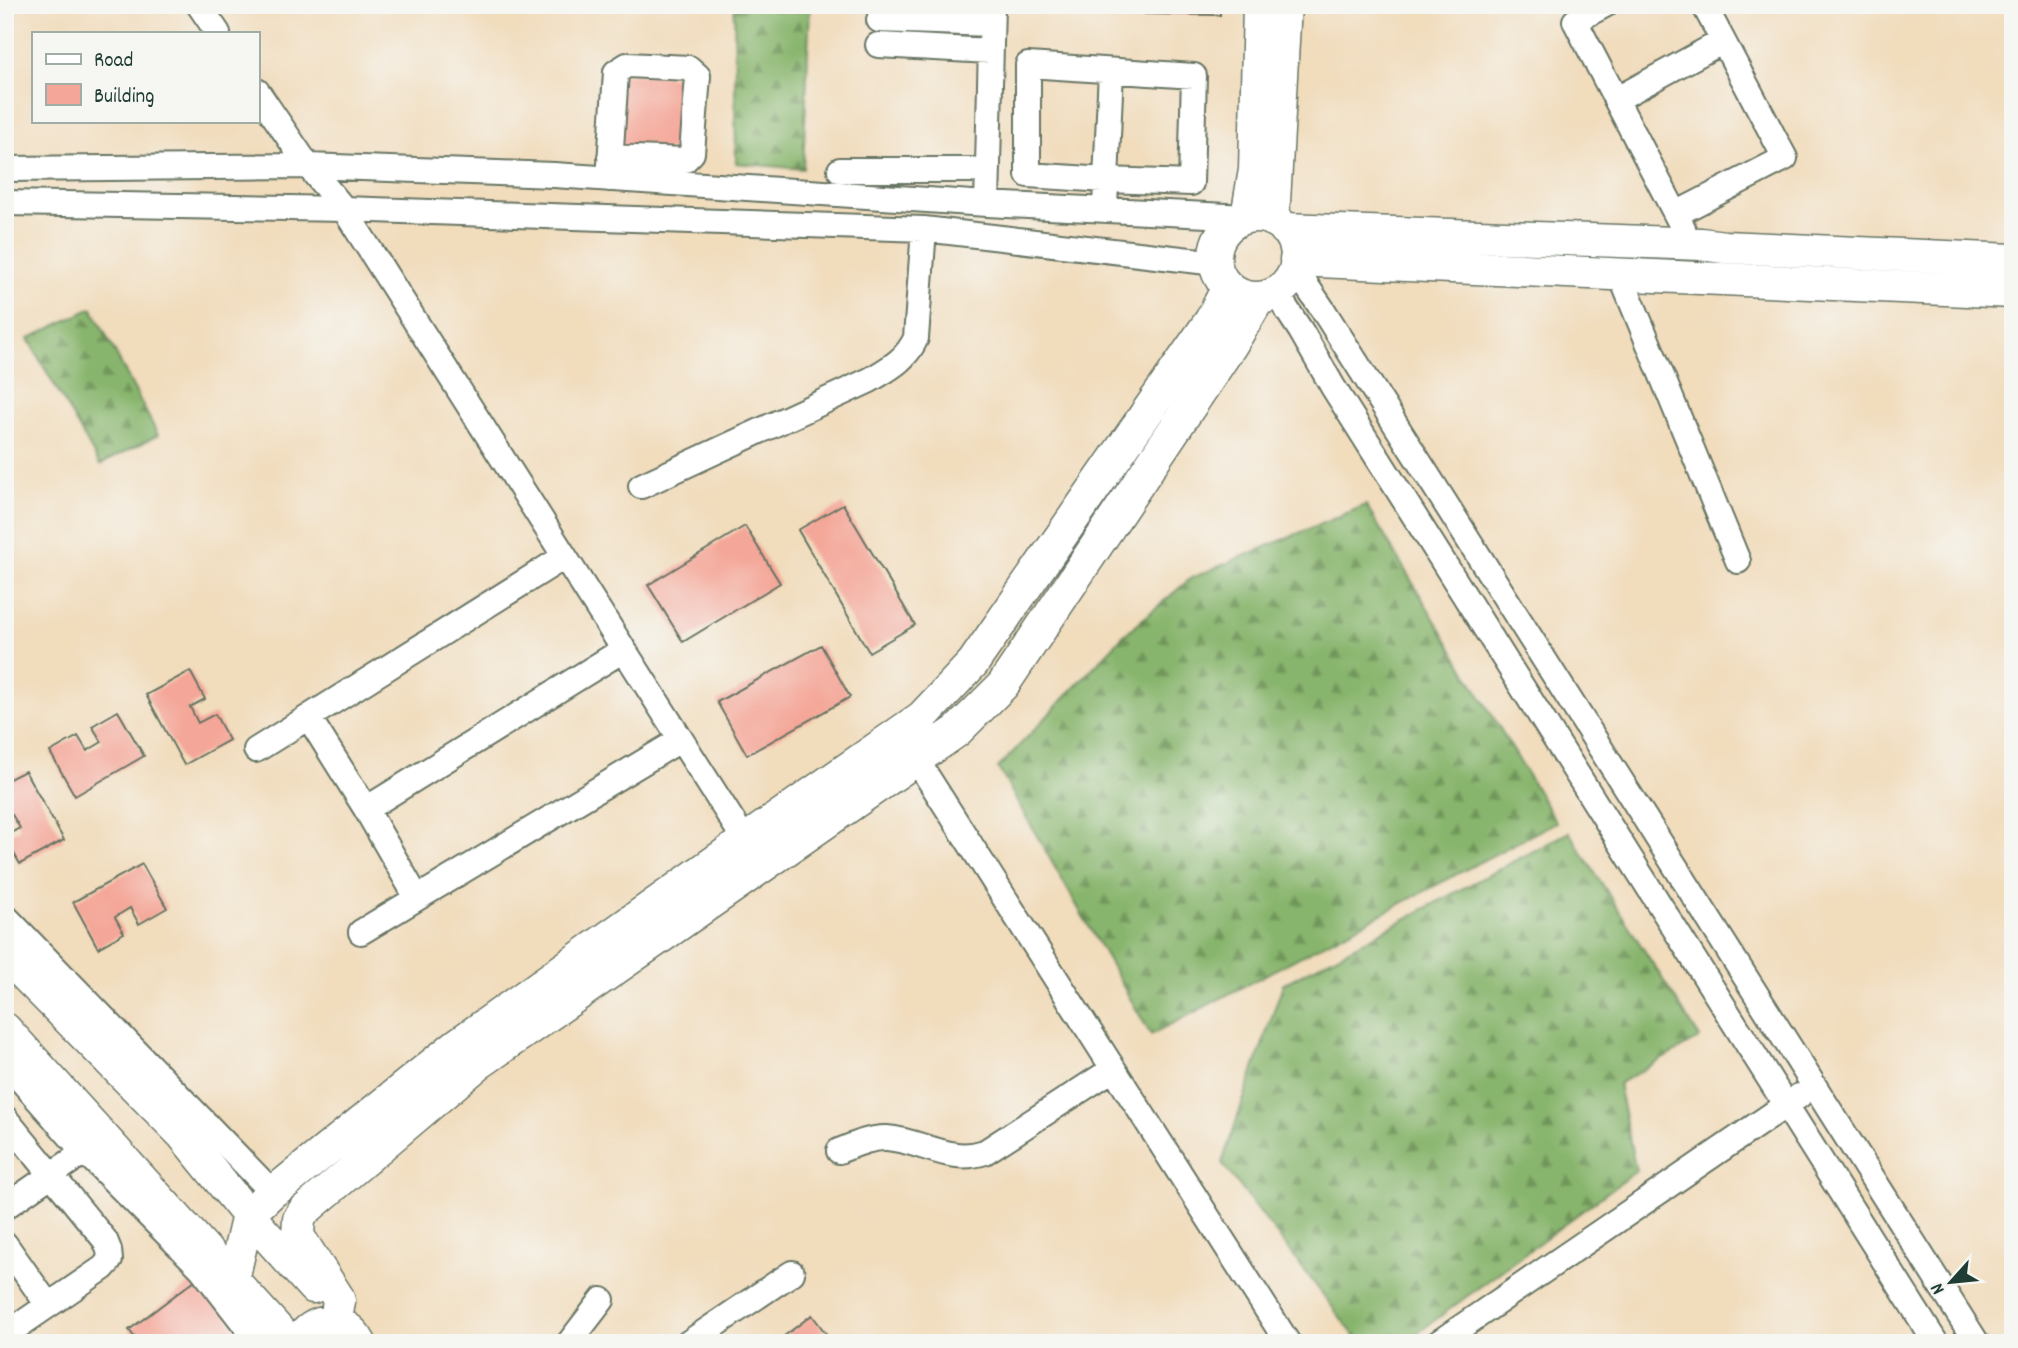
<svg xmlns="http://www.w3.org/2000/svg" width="2018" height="1348" viewBox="0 0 2018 1348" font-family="Dekko,sans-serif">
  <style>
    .forest { fill: url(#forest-firs); stroke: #547950; stroke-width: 2 }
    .building { fill: #f4a799 }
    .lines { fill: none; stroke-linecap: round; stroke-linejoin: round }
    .minor-casing { stroke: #687564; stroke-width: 28 }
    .major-casing { stroke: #687564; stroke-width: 35 }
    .minor { stroke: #fff; stroke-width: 24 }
    .major { stroke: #fff; stroke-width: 32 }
  </style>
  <defs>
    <pattern id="forest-firs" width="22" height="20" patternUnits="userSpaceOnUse" patternTransform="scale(1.75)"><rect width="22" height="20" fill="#88b56d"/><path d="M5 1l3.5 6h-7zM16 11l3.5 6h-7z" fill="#6f945a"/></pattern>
  </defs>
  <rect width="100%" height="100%" fill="#f6f6f2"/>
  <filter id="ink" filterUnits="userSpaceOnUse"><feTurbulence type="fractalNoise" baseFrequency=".0143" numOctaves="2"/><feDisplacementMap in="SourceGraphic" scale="14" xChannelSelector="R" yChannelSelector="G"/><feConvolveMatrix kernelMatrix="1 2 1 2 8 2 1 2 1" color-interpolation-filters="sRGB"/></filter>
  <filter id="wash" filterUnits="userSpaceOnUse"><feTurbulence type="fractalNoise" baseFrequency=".00686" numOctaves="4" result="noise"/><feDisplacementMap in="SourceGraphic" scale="28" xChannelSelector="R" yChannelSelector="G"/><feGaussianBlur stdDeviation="1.57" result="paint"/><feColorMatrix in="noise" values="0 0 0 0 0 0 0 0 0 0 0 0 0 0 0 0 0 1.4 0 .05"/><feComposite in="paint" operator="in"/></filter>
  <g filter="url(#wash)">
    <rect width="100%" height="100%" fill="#f1dcbc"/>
    <!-- forest -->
    <path class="forest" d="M734,5h76l-7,164 -67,-6z
      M92,308l66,127 -58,30 -72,-126z
      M1366,505l190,317 -405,213 -153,-267 126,-133 67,-57z
      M1569,832l131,206 -82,46 18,87 -232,172h-44l-138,-180 61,-179z"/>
    <g id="blocks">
      <!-- building -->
      <path class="building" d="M1145,5h75v10l-75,-1z
        M622,74l68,3 -2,74 -68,-3z
        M843,504l72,121 -46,27 -71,-122z
        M745,526l35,57 -97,59 -35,-57z
        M821,645l29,52 -103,58 -30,-53z
        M190,671l15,28 -15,8 8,16 17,-9 14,26 -45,25 -38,-70z
        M118,711l26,45 -69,40 -25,-44 28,-16 9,15 15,-9 -10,-16z
        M25,771l39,69 -44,24 -15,-26v-2l15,-8 -9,-15 -6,3v-35z
        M142,864l25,44 -28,16 -9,-16 -15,9 9,16 -26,15 -25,-46z
        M203,1274l40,69h-104l-10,-13z
        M812,1315l21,28h-58z"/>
    </g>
  </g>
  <g filter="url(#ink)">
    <use href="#blocks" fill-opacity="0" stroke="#687564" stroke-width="2"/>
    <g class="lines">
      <defs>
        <path id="minor" d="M199,5l19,28
          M1605,5l-30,16 108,207
          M879,20l112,4
          M878,45l112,6
          M257,91l51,75 36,43 409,644
          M1617,99l106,-58
          M5,169l303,-3 246,9 433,29 260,13
          M840,170h148
          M609,179l7,-107 11,-7 62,3 9,8 -6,77 -7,7 -75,-3
          M5,203l339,6 580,20 292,34
          M987,204l5,-199
          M1105,210l1,-30 -78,-5v-110l166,11 -3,107 -85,-3 5,-109
          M1676,214l109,-56 -81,-153
          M1295,269l28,41 654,1033
          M1620,274l118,287
          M1276,293l25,38 32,56 603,956
          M641,486l229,-106c20,-12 36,-20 46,-42l8,-109
          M309,718l57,91 51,89
          M256,750l308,-193
          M916,759l372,584
          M366,809l257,-159
          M5,916l267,276
          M361,932l319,-192
          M5,1062l73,83 123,123 51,66 2,9
          M5,1118l100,122 4,10 1,10 -7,8 -98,67
          M839,1151c15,-6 32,-14 48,-13 36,3 62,26 98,14l128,-83
          M5,1207l79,-55
          M5,1244l43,61
          M569,1343l33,-43
          M688,1343l104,-70
          M1438,1343l361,-247"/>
        <path id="major" d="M1215 257a41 41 0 1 1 82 0a41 41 0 1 1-82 0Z
          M1247,217l8,-47 4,-165
          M1273,220l12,-215
          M1285,229l416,15 24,3 288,13
          M1296,260l717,32
          M5,955l177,179 66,81 65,72
          M5,1029l285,314
          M233,1279l15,-64 24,-23 12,-8 174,-140 286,-203 178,-124 51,-54 238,-343 17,-33
          M337,1314l2,-13 -2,-5 -39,-60 1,-17 5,-8 174,-147 479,-333 46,-46 228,-340 28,-47
          M298,1343c15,-27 47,-28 62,0"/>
      </defs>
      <!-- minor casing -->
      <use href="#minor" class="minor-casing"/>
      <!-- major casing -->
      <use href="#major" class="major-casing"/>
      <!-- minor -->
      <use href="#minor" class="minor"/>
      <!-- major -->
      <use href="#major" class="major"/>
    </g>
  </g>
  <!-- margin -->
  <rect width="2018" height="1348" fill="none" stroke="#f6f6f2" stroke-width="28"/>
  <!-- legend -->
  <rect x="32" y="32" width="228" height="91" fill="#f6f6f2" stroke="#a0aca6" stroke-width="2"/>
  <rect x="46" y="54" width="35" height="10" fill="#ffffff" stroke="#a0aca6" stroke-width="2"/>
  <text x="94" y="66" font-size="21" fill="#1f3d34">Road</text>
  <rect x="46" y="84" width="35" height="21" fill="#f4a799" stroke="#a0aca6" stroke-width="2"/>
  <text x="94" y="102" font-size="21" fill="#1f3d34">Building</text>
  <!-- north arrow -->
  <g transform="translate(1951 1282) rotate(243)" stroke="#f6f6f2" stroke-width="5" paint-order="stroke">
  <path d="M0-5L12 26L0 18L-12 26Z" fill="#1f3d34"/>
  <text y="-10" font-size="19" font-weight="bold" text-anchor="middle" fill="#1f3d34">N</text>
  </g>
</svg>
